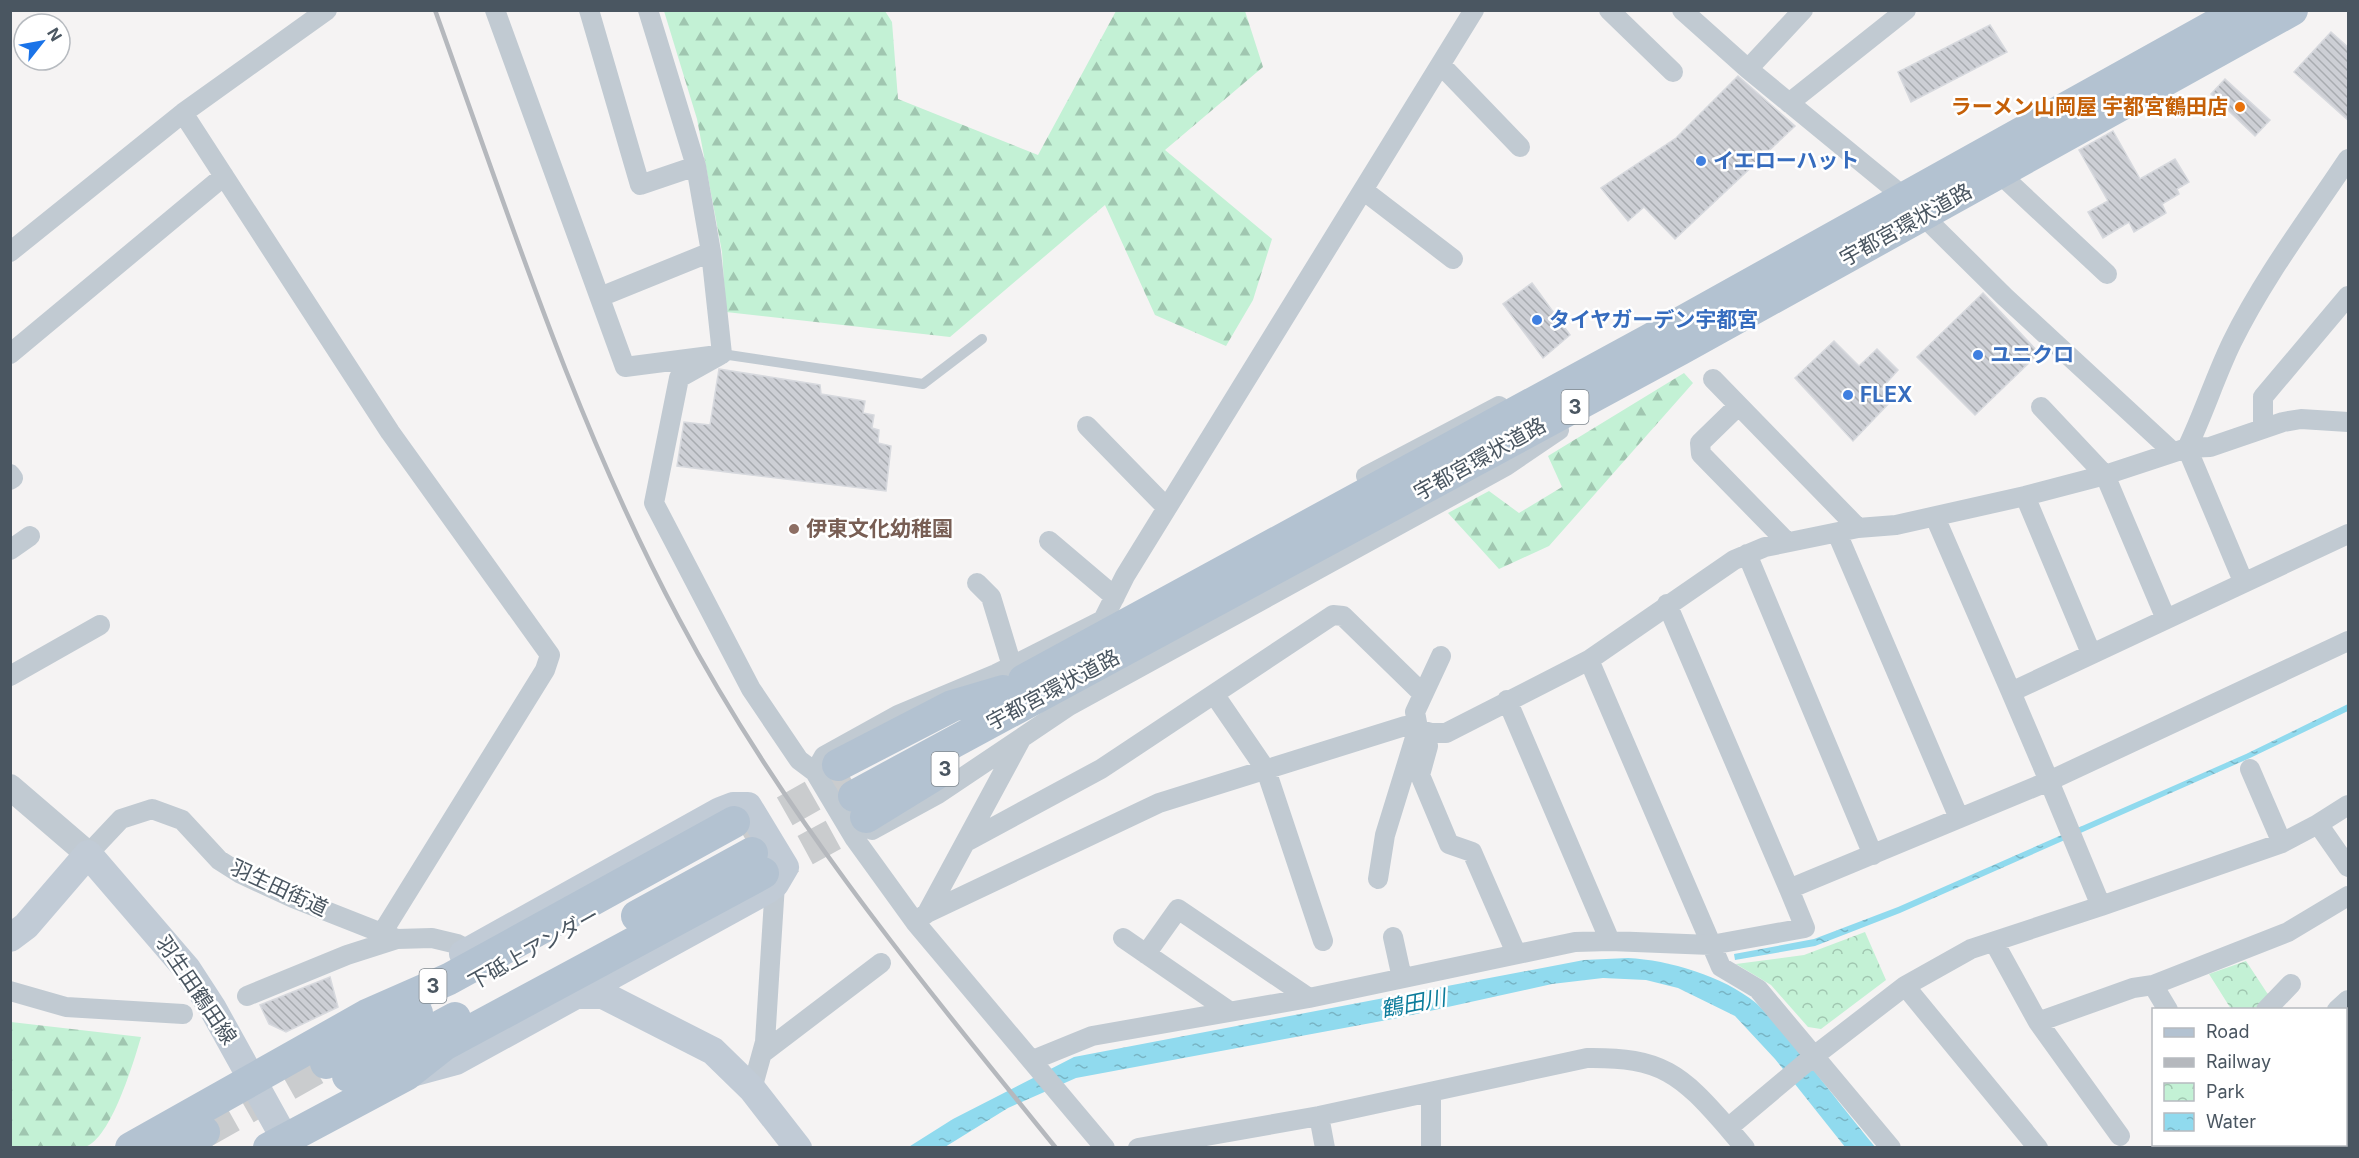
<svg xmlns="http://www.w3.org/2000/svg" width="2359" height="1158" viewBox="0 0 2359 1158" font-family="Inter,'Noto Sans JP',sans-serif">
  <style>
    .forest { fill: url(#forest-firs) }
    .park { fill: url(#park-crowns) }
    .water { fill: url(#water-ripples) }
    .building { fill: url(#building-back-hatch); stroke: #d7d9de; stroke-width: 1.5 }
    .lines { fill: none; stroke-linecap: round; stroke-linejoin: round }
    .primary-tunnel { stroke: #caccce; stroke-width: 32; stroke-dasharray: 32 16; stroke-linecap: butt }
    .service { stroke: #c1cad2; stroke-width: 10 }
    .minor { stroke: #c1cad2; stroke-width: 20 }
    .tertiary { stroke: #c1cad2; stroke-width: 26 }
    .secondary { stroke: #c1cbd6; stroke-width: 28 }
    .primary { stroke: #b3c2d1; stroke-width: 32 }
    .rail { stroke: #b5b8bd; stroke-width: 4.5 }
    .food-dot { fill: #e8710a; stroke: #fff; stroke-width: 2 }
    .shop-dot { fill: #3f7fe0; stroke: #fff; stroke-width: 2 }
    .education-dot { fill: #8d6e63; stroke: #fff; stroke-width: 2 }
    .labels { text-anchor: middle; stroke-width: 5; stroke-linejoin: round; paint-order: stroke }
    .shield { fill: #fff; stroke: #808990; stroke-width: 1.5 }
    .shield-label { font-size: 20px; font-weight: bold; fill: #4a5661 }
    .food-label { font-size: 21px; font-weight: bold; fill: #c56008; stroke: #fff; text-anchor: end }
    .shop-label { font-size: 21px; font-weight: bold; fill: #366cbe; stroke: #fff; text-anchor: start }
    .street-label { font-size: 21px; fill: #4a5661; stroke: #fff }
    .education-label { font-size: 21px; font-weight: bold; fill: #785e54; stroke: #fff; text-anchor: start }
    .water-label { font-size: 22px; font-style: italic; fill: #0c7c9b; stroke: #fff }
  </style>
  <defs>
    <pattern id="forest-firs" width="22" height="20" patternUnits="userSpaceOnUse" patternTransform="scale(1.5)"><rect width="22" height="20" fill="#c3f1d5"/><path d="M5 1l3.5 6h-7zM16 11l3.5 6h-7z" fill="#a0c6b0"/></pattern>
    <pattern id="park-crowns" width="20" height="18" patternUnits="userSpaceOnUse" patternTransform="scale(1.5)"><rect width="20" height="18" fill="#c3f1d5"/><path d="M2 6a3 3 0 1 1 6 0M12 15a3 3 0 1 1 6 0" fill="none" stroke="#a0c6b0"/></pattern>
    <pattern id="water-ripples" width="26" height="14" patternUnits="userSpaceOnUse" patternTransform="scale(1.5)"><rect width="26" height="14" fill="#90daee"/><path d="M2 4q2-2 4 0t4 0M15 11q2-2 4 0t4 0" fill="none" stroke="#78b4c4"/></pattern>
    <pattern id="building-back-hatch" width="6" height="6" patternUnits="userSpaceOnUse" patternTransform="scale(1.5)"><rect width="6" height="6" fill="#cdcfd5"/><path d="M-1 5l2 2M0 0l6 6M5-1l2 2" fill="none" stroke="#a8abb0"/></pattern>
  </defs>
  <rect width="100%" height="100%" fill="#f5f3f3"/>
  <!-- forest -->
  <path class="forest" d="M664,11h221l7,11 6,77 140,56 78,-144h129l18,56 -98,83 107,89 -19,61 -27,46 -71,-31 -50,-110 -155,132 -224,-25 -4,-60 -25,-133z
    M1684,373l9,10 -144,163 -50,23 -51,-56 41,-22 30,22 43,-26 -14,-31z
    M11,1022l130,15c-7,24 -30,102 -56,110 -14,5 -58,1 -74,0z"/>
  <!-- park -->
  <path class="park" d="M1865,932l21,48 -65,49 -13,-2 -37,-42 -35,-21 68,-9z
    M2246,961l25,38 -18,10h-22l-22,-35z"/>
  <!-- water -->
  <path class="water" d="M2348,704v7l-98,47 -350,155 -85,33 -80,14 -1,-6 80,-15 84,-32 348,-153z
    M1628,958c41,2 95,18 128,45 18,16 33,37 48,55 24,30 47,60 71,89h-30l-70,-88 -40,-43 -57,-28 -32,-8 -43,-2 -51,6 -154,34 -322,60 -68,30 -63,39 -38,1 46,-29 121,-62 510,-97z"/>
  <!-- building -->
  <path class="building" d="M1990,25l17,27 -96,50 -13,-30z
    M2331,32l18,16v73l-55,-49z
    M1738,76l57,50 -120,113 -31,-32 -16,14 -27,-33 75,-50z
    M2225,79l45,41 -15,16 -44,-42z
    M2113,131l27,48 35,-20 14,23 -12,7 2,5 -17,10 4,9 -32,19 -5,-10 -26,16 -15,-26 20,-11 -29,-51z
    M1532,283l38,52 -27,23 -40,-54z
    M1983,293l56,60 -64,62 -58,-58z
    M1834,341l25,25 18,-17 21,21 -17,19 11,11 -39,41 -58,-63z
    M719,369l101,16 1,9 44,7 -2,12 11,2 -2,13 7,2 -1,13 13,3 -5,45 -209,-25 7,-44 26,3z
    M330,977l8,30 -52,25 -17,-8 -9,-19z"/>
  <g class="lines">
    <!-- primary-tunnel -->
    <path class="primary-tunnel" d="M743,835l106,-60
      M763,873l103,-56
      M204,1132l122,-69"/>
    <!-- service -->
    <path class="service" d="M722,354l201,30 59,-45"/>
    <!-- minor -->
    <path class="minor" d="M495,10l130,357 85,-11
      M589,10l51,175 56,-19
      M648,10l48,156 15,86 11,102
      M1609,10l64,62
      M1682,10l66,59 156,128 101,100 168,155
      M1441,65l79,82
      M1748,69l55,-59
      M1789,103l117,-93
      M183,113l207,319 160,223 -5,15 -163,263
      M1999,173l108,101
      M1363,190l90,69
      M10,252l173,-139 144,-103
      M600,297l111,-45
      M10,354l214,-178
      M722,354l-43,24 -25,125 97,186 48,71 16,12
      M1713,379l145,149
      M1738,406l-38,37 1,11 86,88
      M2041,407l64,68 61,144
      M1087,426l80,82
      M2263,428v-31l85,-101
      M10,474l3,4 -3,2
      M1366,476l133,-70
      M2025,496l66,157
      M1935,517l76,175 337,-158
      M1837,533l122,285
      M1049,541l66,56
      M10,550l20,-14
      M1747,554l126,301
      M2243,581l-56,-133c17,-35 28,-71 45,-106 32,-65 76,-123 116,-183
      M977,583l14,14 21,69
      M1667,604l122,285
      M1103,620l22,-44 349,-566
      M1441,656l-26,56 3,16 10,18 -8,29 29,69 23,8 44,101
      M1589,660l132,307 37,22 133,159
      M10,676l90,-51
      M1214,694l52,76 57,171
      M1507,700l103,241
      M2250,769l32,74
      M2318,824l30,-19
      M872,830l66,-36 131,-88 437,-240 53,-36
      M966,842l135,-73 232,-154 10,1 80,78
      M88,854l33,-35 31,-10 30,11 37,40 22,14 52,24 104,41 35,-1 25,6 12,6
      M1378,879l7,-44 33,-107
      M2101,906l181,-63 36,-19 30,43
      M927,913l93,-172
      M915,922l12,-9 232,-110 246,-77 26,7h15l143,-73 145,-100 31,-13 93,-19 38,-3 129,-29 80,-21 82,-27 23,-1 73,-25 18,-3 47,3
      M1393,937l9,41
      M1123,938l106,73
      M1994,942l44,80 82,114
      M1146,954l32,-45 131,89
      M2153,985l15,25
      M10,991l56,16 117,7
      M247,996l100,-41 50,-16
      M2266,1010l25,-26
      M2337,1010l11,-10
      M2038,1022l95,-34 20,-3 135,-53 60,-36
      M764,1052l117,-89
      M2346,1059l2,2
      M1033,1060l59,-24 217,-38 266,-56 35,-1 101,4 94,-17 -16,-39 260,-108 -38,-89
      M752,1089l13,-47 10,-158
      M1431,1092v56
      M1319,1116l6,32
      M1728,1128l17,20
      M2179,1144l2,4
      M2286,1144l4,4
      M1105,1148l-190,-226 -60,-83 -40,-67 9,-16 74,-41 98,-41 113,-57
      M1138,1148l181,-32 268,-58c75,-1 94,16 141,70l81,-68 96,-74
      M2038,1148l-133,-162 66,-37 130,-43 -52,-125 299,-140"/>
    <!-- tertiary -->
    <path class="tertiary" d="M10,787l78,67"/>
    <!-- secondary -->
    <path class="secondary" d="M10,938l16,-12 62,-72 99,115 26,40 72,130
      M574,995h29l110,56 39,38 46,59
      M408,1074l48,-13 311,-171 8,-6 10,-17 -37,-61h-15l-13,5 -257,143"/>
    <!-- primary -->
    <path class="primary" d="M1024,680l645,-351 573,-319
      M838,765l114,-59 51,-15
      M854,796l827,-447 611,-339
      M866,817l70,-43
      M637,916l115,-63
      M326,1063l91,-50
      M348,1076l107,-58
      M131,1148l236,-133 82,-36 285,-157
      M175,1148l29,-16
      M269,1148l137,-73 38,-30 319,-172"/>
    <!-- rail -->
    <path class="rail" d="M435,10c74,206 141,416 244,609 102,193 240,360 377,529"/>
  </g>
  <!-- markers -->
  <circle class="food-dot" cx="2240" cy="107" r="6"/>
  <g class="shop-dot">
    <circle cx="1701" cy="161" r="6"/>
    <circle cx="1537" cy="320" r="6"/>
    <circle cx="1978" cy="355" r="6"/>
    <circle cx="1848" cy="395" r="6"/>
  </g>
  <circle class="education-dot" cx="794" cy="529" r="6"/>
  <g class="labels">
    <!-- shield labels -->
    <g class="shield">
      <rect x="1561.5" y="390" width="27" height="34" rx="4.5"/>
      <rect x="931.5" y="752" width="27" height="34" rx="4.5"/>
      <rect x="419.5" y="969" width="27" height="34" rx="4.5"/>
    </g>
    <g class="shield-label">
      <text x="1575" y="414">3</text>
      <text x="945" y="776">3</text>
      <text x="433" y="993">3</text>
    </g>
    <!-- food labels -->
    <g class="food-label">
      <text x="2228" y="114">ラーメン山岡屋 宇都宮鶴田店</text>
    </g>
    <!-- shop labels -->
    <g class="shop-label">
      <text x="1713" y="168">イエローハット</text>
      <text x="1549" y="327">タイヤガーデン宇都宮</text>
      <text x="1990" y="362">ユニクロ</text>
      <text x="1860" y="402">FLEX</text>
    </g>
    <!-- street labels -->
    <g class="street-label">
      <text transform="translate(1906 225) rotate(-29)" y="7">宇都宮環状道路</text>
      <text transform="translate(1480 459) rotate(-29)" y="7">宇都宮環状道路</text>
      <text transform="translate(1053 690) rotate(-28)" y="7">宇都宮環状道路</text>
      <text transform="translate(279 888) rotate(25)" y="7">羽生田街道</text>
      <text transform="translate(534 949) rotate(-29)" y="7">下砥上アンダー</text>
      <text transform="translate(196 990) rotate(56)" y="7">羽生田鶴田線</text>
    </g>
    <!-- education labels -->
    <g class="education-label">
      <text x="806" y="536">伊東文化幼稚園</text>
    </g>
    <!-- water labels -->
    <g class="water-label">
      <text transform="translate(1413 1003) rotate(-11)" y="8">鶴田川</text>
    </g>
  </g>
  <!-- border -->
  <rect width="2359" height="1158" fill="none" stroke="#4a5661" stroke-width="24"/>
  <!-- legend -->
  <rect x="2152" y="1008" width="195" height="138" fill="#ffffff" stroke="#b7bbc0" stroke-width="1.5"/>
  <rect x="2164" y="1028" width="30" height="9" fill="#b3c2d1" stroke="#b7bbc0" stroke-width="1.5"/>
  <text x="2206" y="1038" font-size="18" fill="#4a5661">Road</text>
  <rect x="2164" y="1058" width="30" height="9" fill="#b5b8bd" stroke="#b7bbc0" stroke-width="1.5"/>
  <text x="2206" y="1068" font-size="18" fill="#4a5661">Railway</text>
  <rect x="2164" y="1083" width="30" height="18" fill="url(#park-crowns)" stroke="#b7bbc0" stroke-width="1.5"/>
  <text x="2206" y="1098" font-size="18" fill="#4a5661">Park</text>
  <rect x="2164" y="1113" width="30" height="18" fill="url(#water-ripples)" stroke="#b7bbc0" stroke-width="1.5"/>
  <text x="2206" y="1128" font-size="18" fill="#4a5661">Water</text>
  <!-- north arrow -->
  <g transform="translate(42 42) rotate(59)"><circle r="28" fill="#ffffff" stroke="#b7bbc0" stroke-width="1.5"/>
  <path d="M0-4.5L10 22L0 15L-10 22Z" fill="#1a73e8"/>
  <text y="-9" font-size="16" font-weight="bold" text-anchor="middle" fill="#4a5661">N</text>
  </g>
</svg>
